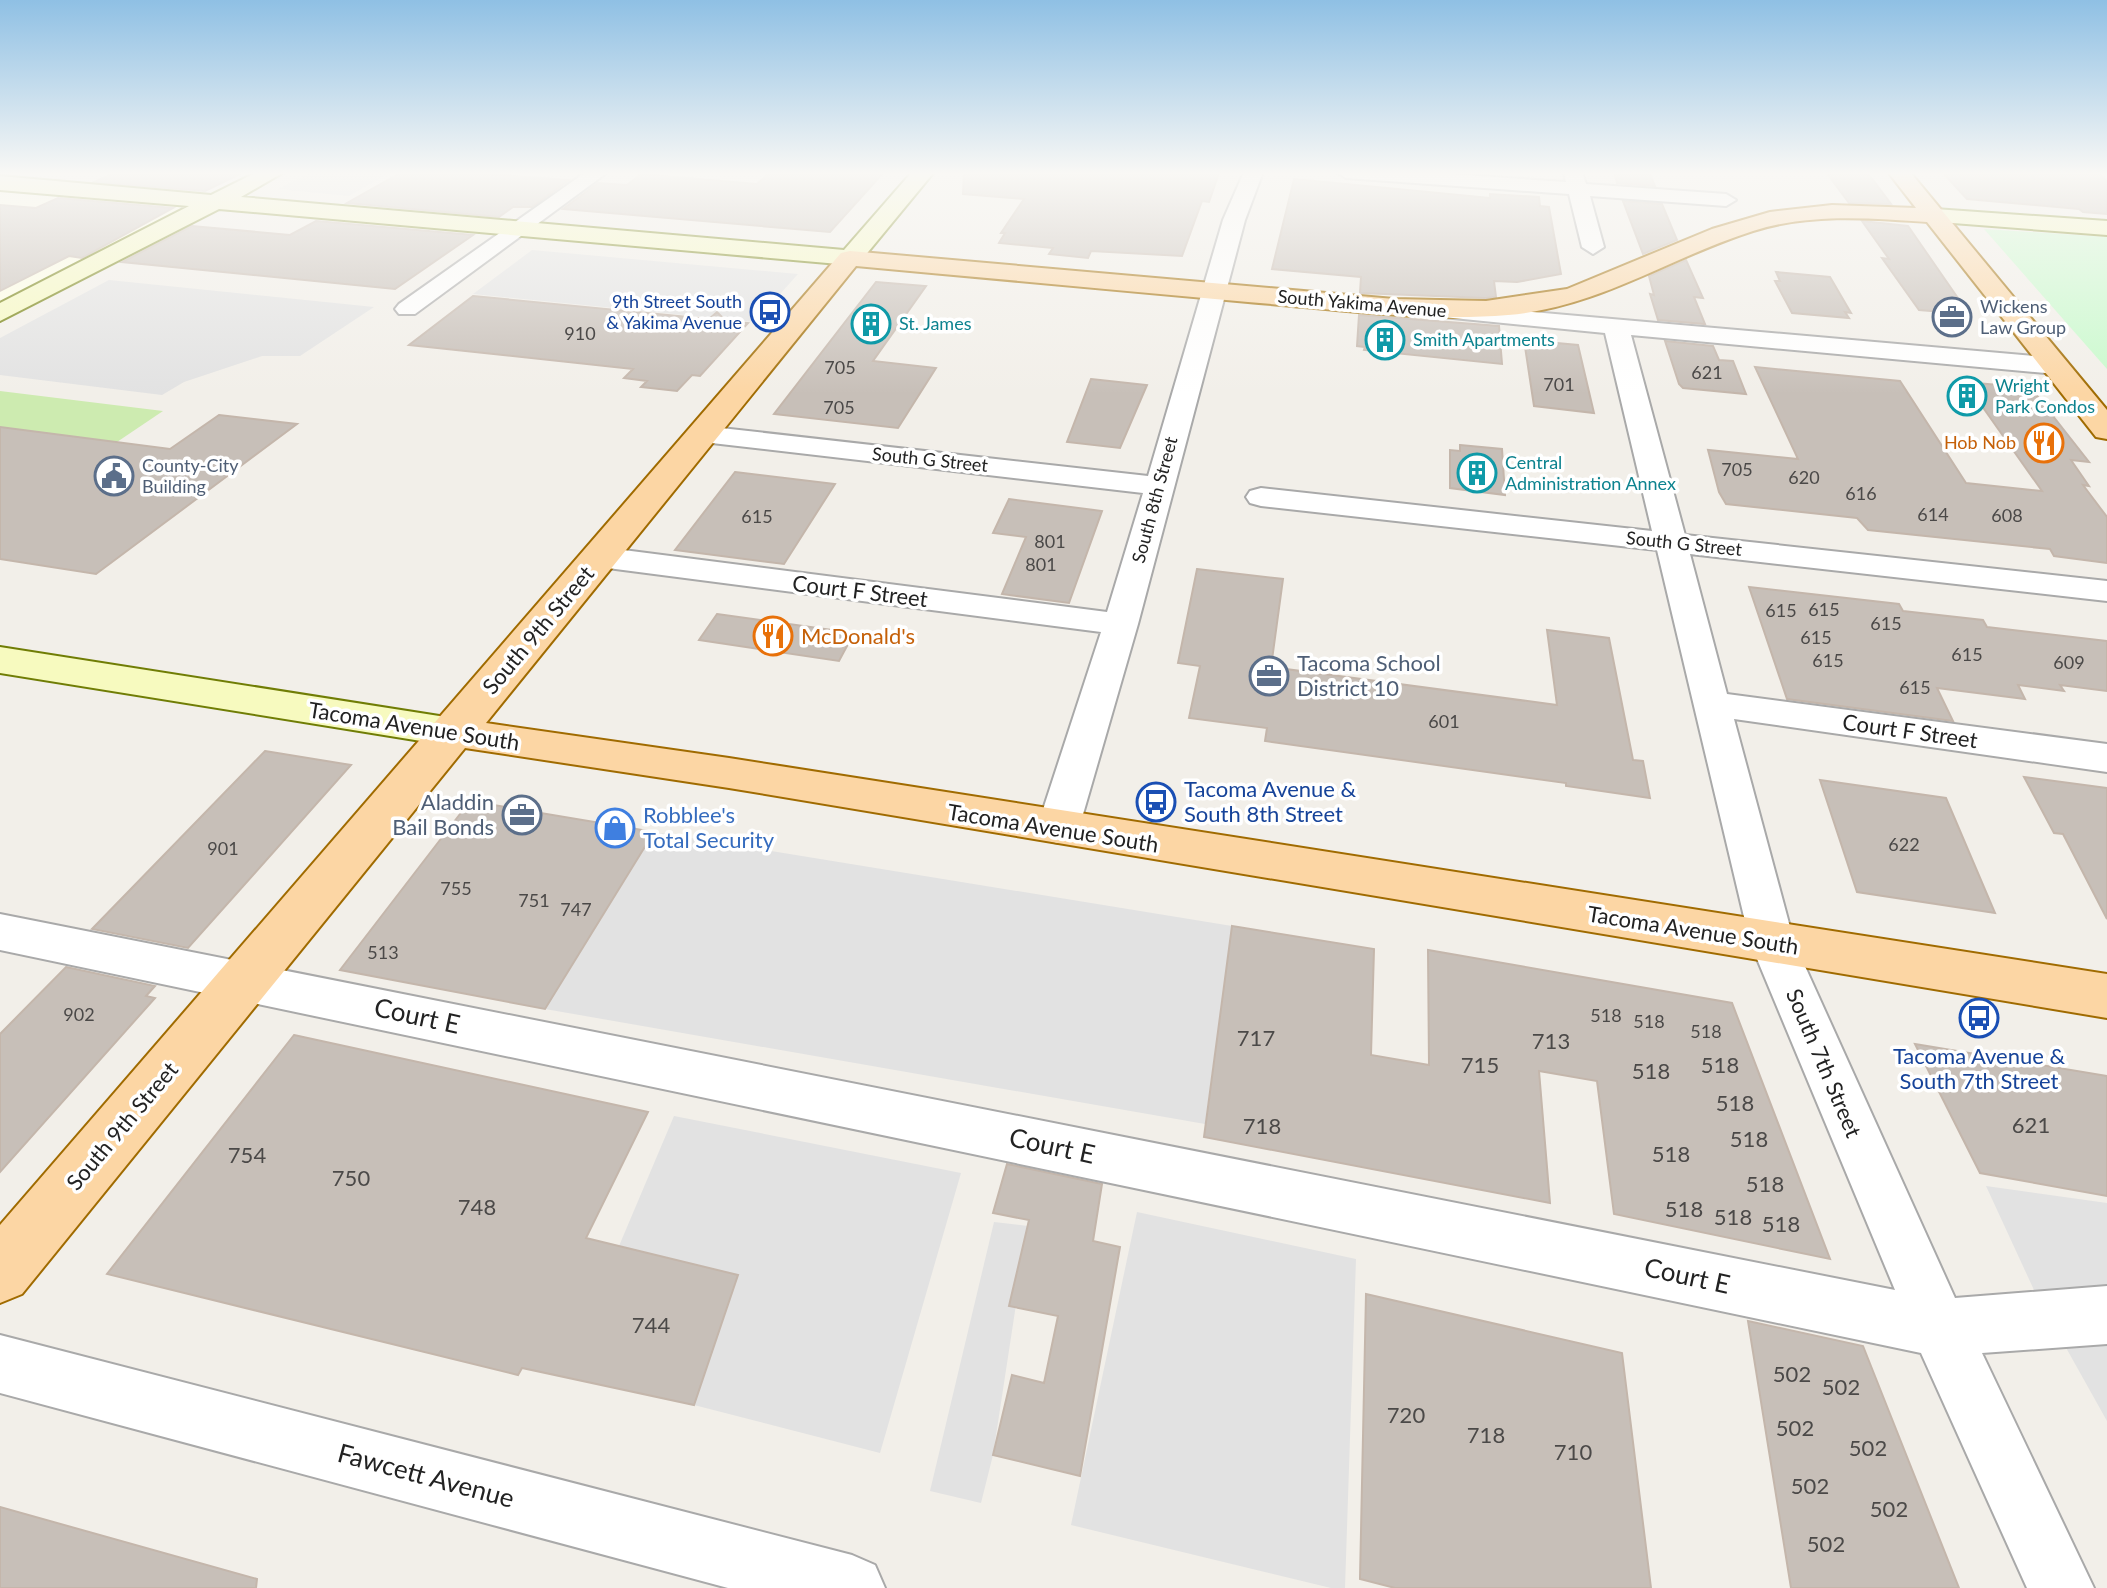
<svg xmlns="http://www.w3.org/2000/svg" width="2107" height="1588" viewBox="0 0 2107 1588" font-family="Lato,sans-serif">
  <style>
    .education { fill: #ffffe5 }
    .grass { fill: #cdebb0 }
    .park { fill: #c8facc }
    .parking { fill: #e2e2e2 }
    .building { fill: #c7bfb8; stroke: #c4b6ab; stroke-width: 2 }
    .lines { fill: none; stroke-linecap: round; stroke-linejoin: round }
    .minor-casing { stroke: #a9a9a9; stroke-width: 4 }
    .secondary-casing { stroke: #707d05; stroke-width: 4 }
    .primary-casing { stroke: #a06b00; stroke-width: 4 }
    .minor { fill: #fff; fill-rule: evenodd }
    .secondary { fill: #f7fabf; fill-rule: evenodd }
    .primary { fill: #fcd6a4; fill-rule: evenodd }
    .labels { text-anchor: middle; stroke-width: 7; stroke-linejoin: round; paint-order: stroke }
    .far-transit-label { font-size: 18px; fill: #164399; stroke: #fff; text-anchor: end }
    .far-street-label { font-size: 18px; fill: #222; stroke: #fff }
    .far-service-label { font-size: 18px; fill: #4e5e75; stroke: #fff; text-anchor: start }
    .far-culture-label { font-size: 18px; fill: #0d838f; stroke: #fff; text-anchor: start }
    .number-label { font-size: 18px; fill: #4b4948 }
    .far-food-label { font-size: 18px; fill: #c56008; stroke: #fff; text-anchor: end }
    .street-label { font-size: 22px; fill: #222; stroke: #fff }
    .food-label { font-size: 22px; fill: #c56008; stroke: #fff; text-anchor: start }
    .service-label { font-size: 22px; fill: #4e5e75; stroke: #fff; text-anchor: start }
    .transit-label { font-size: 22px; fill: #164399; stroke: #fff; text-anchor: start }
    .shop-label { font-size: 22px; fill: #366cbe; stroke: #fff; text-anchor: start }
    .near-number-label { font-size: 22px; fill: #4b4948 }
    .near-street-label { font-size: 26px; fill: #222; stroke: #fff }
  </style>
  <rect width="100%" height="100%" fill="#f2efe9"/>
  <!-- education -->
  <path class="education" d="M0,183l214,19 -214,111z"/>
  <!-- grass -->
  <path class="grass" d="M0,391l163,20 -46,31 -117,-15z"/>
  <!-- park -->
  <path class="park" d="M1984,229l123,8v132z"/>
  <!-- parking -->
  <path class="parking" d="M311,172h80l-42,24 -71,-7z
    M532,250l266,24 -43,48 -282,-28z
    M109,280l265,27 -74,49h-38l-78,26 -22,13 -162,-20v-37z
    M654,832l578,94 -27,198 -660,-115z
    M674,1116l287,57 -81,280 -186,-48 44,-129 -119,-30z
    M1986,1186l121,17v87h-73z
    M1137,1212l219,47 -11,329h-14l-260,-63z
    M994,1222l34,4 -35,229 -12,48 -51,-12z
    M2107,1334v87l-47,-84z"/>
  <!-- building -->
  <path class="building" d="M116,172h128l-39,19 -111,-9z
    M402,172h56l111,8 -37,27h-19l-14,10 -152,-14z
    M770,172h114l-54,60 -267,-23 35,-26 29,2 14,-11 116,10z
    M964,172h236l19,1 -10,29 -7,-1 -20,55 -91,-5 -3,7 -39,-4 4,-6 -54,-5 6,-10h-4l23,-34 -61,-5z
    M1614,172h35l6,14 -38,-3z
    M1826,172h41l24,32 -42,-1z
    M1942,172l101,2 -3,-2h57l10,9v33l-24,-2 -4,-3 -112,-10z
    M1294,179l196,19v-4l49,3 1,9 9,1 12,67 -44,8 -23,-1 2,16 -10,1 -126,-5 1,-16 -89,-8z
    M58,198l115,10 -91,50 -13,-2 -69,35v-86l36,3z
    M1623,201l39,3 15,36 -34,14z
    M316,221l157,14 -78,54 -273,-27 70,-36 98,9z
    M1862,221l46,5 61,88 -50,-4 -37,-52 7,1z
    M1686,260l17,38 -9,-1 11,27 -47,-4 -8,-26 4,1 -5,-19z
    M1776,272l54,5 21,36 -6,-1 4,6 -57,-5 -17,-32h5z
    M876,282l50,4 -53,75 63,7 -38,60 -124,-14z
    M473,296l236,23 8,-7 9,9 22,2 -48,53 -8,-1 -15,16 -36,-4 6,-6 -23,-3 9,-9 -224,-24z
    M1359,315l140,11 3,38 -138,-14 1,-3 -8,-1z
    M1524,340l54,5 16,68 -60,-7z
    M1665,341l48,5 6,14 14,1 13,33 -63,-6 -4,-4z
    M1755,367l145,14 66,102 76,8 -77,-109 66,6 58,74 -18,-2 18,26 -6,-1 24,32v46l-53,-7 -4,-7 -182,-19 -11,-12 -131,-14 -7,-12 -11,-42 90,9z
    M1091,379l56,6 -27,63 -53,-6z
    M219,415l78,9 -201,150 -96,-15v-132l170,22z
    M1460,445l42,4 3,46 -55,-7v-38l10,1z
    M735,472l100,12 -51,80 -109,-14z
    M1009,499l93,12 -33,92 -67,-9 24,-57 -33,-4z
    M1197,569l86,10 -12,88 286,38 -10,-75 62,8 24,122 10,1 7,37 -84,-12v-3l-301,-42 2,-13 -78,-10 11,-52 -22,-3z
    M1749,587l150,17 4,7 80,9 4,7 120,14v50l-47,-6 4,6 -46,-6 7,14 -88,-11 16,33 -166,-22z
    M717,614l137,19 -15,28 -140,-21z
    M265,751l86,14 -163,183 -96,-19z
    M2024,777l83,11v131l-44,-85 -9,-1z
    M1820,780l126,18 49,115 -138,-21z
    M470,801l184,31 -109,177 -205,-39z
    M1232,926l142,23 -3,106 58,10 -1,-115 304,53 98,256 -216,-45 -17,-133 -58,-10 11,132 -346,-66z
    M66,967l89,19 -9,10 9,2 -155,174v-138z
    M294,1035l354,77 -62,126 152,37 -44,130 -172,-37 -4,7 -411,-101z
    M1915,1044l192,32v120l-127,-23z
    M1007,1164l95,20 -9,57 27,6 -40,229 -87,-21 19,-80 32,8 14,-67 -49,-10 20,-86 -36,-7z
    M1366,1294l256,59 29,235h-256l-35,-9z
    M1748,1321l115,25 96,242h-168z
    M0,1507l257,72 -1,9h-256z"/>
  <g class="lines">
    <defs>
      <path id="minor" d="M586,172h22l-193,142h-16l-4,-5 4,-5z
        M1244,172h19l-18,48 -107,404 -59,204 -6,11 -15,4 -15,-4 -6,-11 64,-196 -501,-65 -11,-3 -5,-7 5,-7 11,-3 507,65 36,-119 -440,-51 -10,-2 -4,-6 4,-6 10,-2 445,50 75,-256z
        M1336,172h83l147,10 -2,-10h18l4,12 140,10 10,6 -10,6 -136,-10 14,51 -11,7 -11,-7 -13,-53 -223,-16z
        M1442,304l614,54 9,3 4,5 -4,5 -9,3 -425,-39 54,200 422,46v20l-417,-47 37,140 380,50v28l-373,-53 60,223 161,356 152,-12v58l-125,9 112,235h-67l-106,-235 -1921,-403v-36l1895,376 -145,-348 -93,-392 -396,-44 -11,-3 -4,-6 4,-6 11,-3 391,43 -47,-198 -172,-17 -3,-5 3,-5z
        M0,1335l852,220 23,10 10,23h-157l-728,-195z"/>
      <path id="secondary" d="M257,172h27l-43,25 603,53 68,-78h22l-75,91 -9,2 -631,-56 -219,112v-18l189,-97 -189,-16v-14l211,19z
        M1935,209l172,12v14l-180,-14 -4,-5 4,-5z
        M0,647l452,71 15,4 6,10 -6,10 -15,4 -452,-73z"/>
      <path id="primary" d="M1888,172h22l197,238v29l-11,-2 -169,-215c-57,-4 -118,-9 -174,9 -85,27 -153,76 -245,84 -86,7 -174,-6 -260,-13 -130,-12 -261,-24 -392,-36l-370,457 243,35 1378,216v44l-1378,-230 -264,-40 -443,546 -22,9v-78l841,-972 9,-2 544,48 92,2 81,-12 145,-60 58,-17 62,-7 84,3z"/>
    </defs>
    <!-- minor casing -->
    <use href="#minor" class="minor-casing"/>
    <!-- secondary casing -->
    <use href="#secondary" class="secondary-casing"/>
    <!-- primary casing -->
    <use href="#primary" class="primary-casing"/>
    <!-- minor -->
    <use href="#minor" class="minor"/>
    <!-- secondary -->
    <use href="#secondary" class="secondary"/>
    <!-- primary -->
    <use href="#primary" class="primary"/>
  </g>
  <!-- sky -->
  <linearGradient id="sky" x2="0" y2="1"><stop stop-color="#8fc0e4"/><stop offset="0.44" stop-color="#f9f8f5"/><stop offset="1" stop-color="#f9f8f5" stop-opacity="0"/></linearGradient>
  <rect width="2107" height="394" fill="url(#sky)"/>
  <!-- icons -->
  <defs>
    <symbol id="bus-ring" viewBox="-11 -11 22 22"><circle r="9.5" fill="#fff" stroke="#1a4fb4" stroke-width="1.5"/><path d="M-5-6H5V4H4V6H2V4H-2V6H-4V4H-5ZM-3.5-4V0h7V-4ZM-3.5 1.2v1.5H-2V1.2ZM2 1.2v1.5H3.5V1.2Z" fill="#1a4fb4"/></symbol>
    <symbol id="office-ring" viewBox="-11 -11 22 22"><circle r="9.5" fill="#fff" stroke="#5c6f8a" stroke-width="1.5"/><path d="M-6-3h4V-5.5h4V-3h4V5H-6ZM-1-4.5V-3h2v-1.5ZM-6 0V1H6V0Z" fill="#5c6f8a"/></symbol>
    <symbol id="building-ring" viewBox="-11 -11 22 22"><circle r="9.5" fill="#fff" stroke="#0f9aa8" stroke-width="1.5"/><path d="M-4-6H4V6H1V3H-1V6H-4ZM-2.5-4.3h1.7v1.8h-1.7ZM.8-4.3h1.7v1.8H.8ZM-2.5-1h1.7V.8h-1.7ZM.8-1h1.7V.8H.8Z" fill="#0f9aa8"/></symbol>
    <symbol id="restaurant-ring" viewBox="-11 -11 22 22"><circle r="9.5" fill="#fff" stroke="#e8710a" stroke-width="1.5"/><path d="M-5-6h1v4h1v-4h1v4h1v-4h1v5L-1.5 .5V6h-2V.5L-5-1ZM5-6V6H3V1.5H1.5Q1.5-4 5-6Z" fill="#e8710a"/></symbol>
    <symbol id="civic-ring" viewBox="-11 -11 22 22"><circle r="9.5" fill="#fff" stroke="#5c6f8a" stroke-width="1.5"/><path d="M-.6-6.5H3V-4.5H.6V-3L4-1V1h2V6H-6V1h2V-1L-.6-3ZM-1.2 2.5V6h2.4V2.5Z" fill="#5c6f8a"/></symbol>
    <symbol id="shop-ring" viewBox="-11 -11 22 22"><circle r="9.5" fill="#fff" stroke="#3f7fe0" stroke-width="1.5"/><path d="M-5-2.5h2.3a2.7 3.5 0 0 1 5.4 0H5L5.5 6h-11ZM-1.5-2.5h3a1.5 2.3 0 0 0-3 0Z" fill="#3f7fe0"/></symbol>
  </defs>
  <g fill-rule="evenodd">
    <use href="#bus-ring" x="748" y="290" width="44" height="44"/>
    <use href="#office-ring" x="1930" y="295" width="44" height="44"/>
    <use href="#building-ring" x="849" y="302" width="44" height="44"/>
    <use href="#building-ring" x="1363" y="318" width="44" height="44"/>
    <use href="#building-ring" x="1945" y="374" width="44" height="44"/>
    <use href="#restaurant-ring" x="2022" y="421" width="44" height="44"/>
    <use href="#building-ring" x="1455" y="451" width="44" height="44"/>
    <use href="#civic-ring" x="92" y="454" width="44" height="44"/>
    <use href="#restaurant-ring" x="751" y="614" width="44" height="44"/>
    <use href="#office-ring" x="1247" y="654" width="44" height="44"/>
    <use href="#bus-ring" x="1134" y="780" width="44" height="44"/>
    <use href="#office-ring" x="500" y="793" width="44" height="44"/>
    <use href="#shop-ring" x="593" y="806" width="44" height="44"/>
    <use href="#bus-ring" x="1957" y="996" width="44" height="44"/>
  </g>
  <g class="labels">
    <!-- far-transit labels -->
    <g class="far-transit-label">
      <text x="742" y="308">9th Street South<tspan x="742" dy="21">&amp; Yakima Avenue</tspan></text>
    </g>
    <!-- far-street labels -->
    <g class="far-street-label">
      <text transform="translate(1362 304) rotate(5)" y="6">South Yakima Avenue</text>
      <text transform="translate(930 460) rotate(6)" y="6">South G Street</text>
      <text transform="translate(1155 500) rotate(-75)" y="6">South 8th Street</text>
      <text transform="translate(1684 544) rotate(6)" y="6">South G Street</text>
    </g>
    <!-- far-service labels -->
    <g class="far-service-label">
      <text x="1980" y="313">Wickens<tspan x="1980" dy="21">Law Group</tspan></text>
      <text x="142" y="472">County-City<tspan x="142" dy="21">Building</tspan></text>
    </g>
    <!-- far-culture labels -->
    <g class="far-culture-label">
      <text x="899" y="330">St. James</text>
      <text x="1413" y="346">Smith Apartments</text>
      <text x="1995" y="392">Wright<tspan x="1995" dy="21">Park Condos</tspan></text>
      <text x="1505" y="469">Central<tspan x="1505" dy="21">Administration Annex</tspan></text>
    </g>
    <!-- number labels -->
    <g class="number-label">
      <text x="580" y="340">910</text>
      <text x="840" y="374">705</text>
      <text x="1707" y="379">621</text>
      <text x="1559" y="391">701</text>
      <text x="839" y="414">705</text>
      <text x="1737" y="476">705</text>
      <text x="1804" y="484">620</text>
      <text x="1861" y="500">616</text>
      <text x="1933" y="521">614</text>
      <text x="2007" y="522">608</text>
      <text x="757" y="523">615</text>
      <text x="1050" y="548">801</text>
      <text x="1041" y="571">801</text>
      <text x="1824" y="616">615</text>
      <text x="1781" y="617">615</text>
      <text x="1886" y="630">615</text>
      <text x="1816" y="644">615</text>
      <text x="1967" y="661">615</text>
      <text x="1828" y="667">615</text>
      <text x="2069" y="669">609</text>
      <text x="1915" y="694">615</text>
      <text x="1444" y="728">601</text>
      <text x="1904" y="851">622</text>
      <text x="223" y="855">901</text>
      <text x="456" y="895">755</text>
      <text x="534" y="907">751</text>
      <text x="576" y="916">747</text>
      <text x="383" y="959">513</text>
      <text x="79" y="1021">902</text>
      <text x="1606" y="1022">518</text>
      <text x="1649" y="1028">518</text>
      <text x="1706" y="1038">518</text>
    </g>
    <!-- far-food labels -->
    <g class="far-food-label">
      <text x="2016" y="449">Hob Nob</text>
    </g>
    <!-- street labels -->
    <g class="street-label">
      <text transform="translate(860 591) rotate(7)" y="8">Court F Street</text>
      <text transform="translate(538 630) rotate(-50)" y="8">South 9th Street</text>
      <text transform="translate(414 726) rotate(9)" y="8">Tacoma Avenue South</text>
      <text transform="translate(1910 731) rotate(8)" y="8">Court F Street</text>
      <text transform="translate(1053 828) rotate(9)" y="8">Tacoma Avenue South</text>
      <text transform="translate(1693 930) rotate(9)" y="8">Tacoma Avenue South</text>
      <text transform="translate(1824 1063) rotate(67)" y="8">South 7th Street</text>
      <text transform="translate(122 1126) rotate(-50)" y="8">South 9th Street</text>
    </g>
    <!-- food labels -->
    <g class="food-label">
      <text x="801" y="644">McDonald's</text>
    </g>
    <!-- service labels -->
    <g class="service-label">
      <text x="1297" y="671">Tacoma School<tspan x="1297" dy="25">District 10</tspan></text>
      <text x="494" y="810" text-anchor="end">Aladdin<tspan x="494" dy="25">Bail Bonds</tspan></text>
    </g>
    <!-- transit labels -->
    <g class="transit-label">
      <text x="1184" y="797">Tacoma Avenue &amp;<tspan x="1184" dy="25">South 8th Street</tspan></text>
      <text x="1979" y="1064" text-anchor="middle">Tacoma Avenue &amp;<tspan x="1979" dy="25">South 7th Street</tspan></text>
    </g>
    <!-- shop labels -->
    <g class="shop-label">
      <text x="643" y="823">Robblee's<tspan x="643" dy="25">Total Security</tspan></text>
    </g>
    <!-- near-number labels -->
    <g class="near-number-label">
      <text x="1256" y="1046">717</text>
      <text x="1551" y="1049">713</text>
      <text x="1480" y="1073">715</text>
      <text x="1720" y="1073">518</text>
      <text x="1651" y="1079">518</text>
      <text x="1735" y="1111">518</text>
      <text x="2031" y="1133">621</text>
      <text x="1262" y="1134">718</text>
      <text x="1749" y="1147">518</text>
      <text x="1671" y="1162">518</text>
      <text x="247" y="1163">754</text>
      <text x="351" y="1186">750</text>
      <text x="1765" y="1192">518</text>
      <text x="477" y="1215">748</text>
      <text x="1684" y="1217">518</text>
      <text x="1733" y="1225">518</text>
      <text x="1781" y="1232">518</text>
      <text x="651" y="1333">744</text>
      <text x="1792" y="1382">502</text>
      <text x="1841" y="1395">502</text>
      <text x="1406" y="1423">720</text>
      <text x="1795" y="1436">502</text>
      <text x="1486" y="1443">718</text>
      <text x="1868" y="1456">502</text>
      <text x="1573" y="1460">710</text>
      <text x="1810" y="1494">502</text>
      <text x="1889" y="1517">502</text>
      <text x="1826" y="1552">502</text>
    </g>
    <!-- near-street labels -->
    <g class="near-street-label">
      <text transform="translate(417 1016) rotate(12)" y="9">Court E</text>
      <text transform="translate(1052 1146) rotate(12)" y="9">Court E</text>
      <text transform="translate(1687 1276) rotate(12)" y="9">Court E</text>
      <text transform="translate(426 1476) rotate(15)" y="9">Fawcett Avenue</text>
    </g>
  </g>
</svg>
